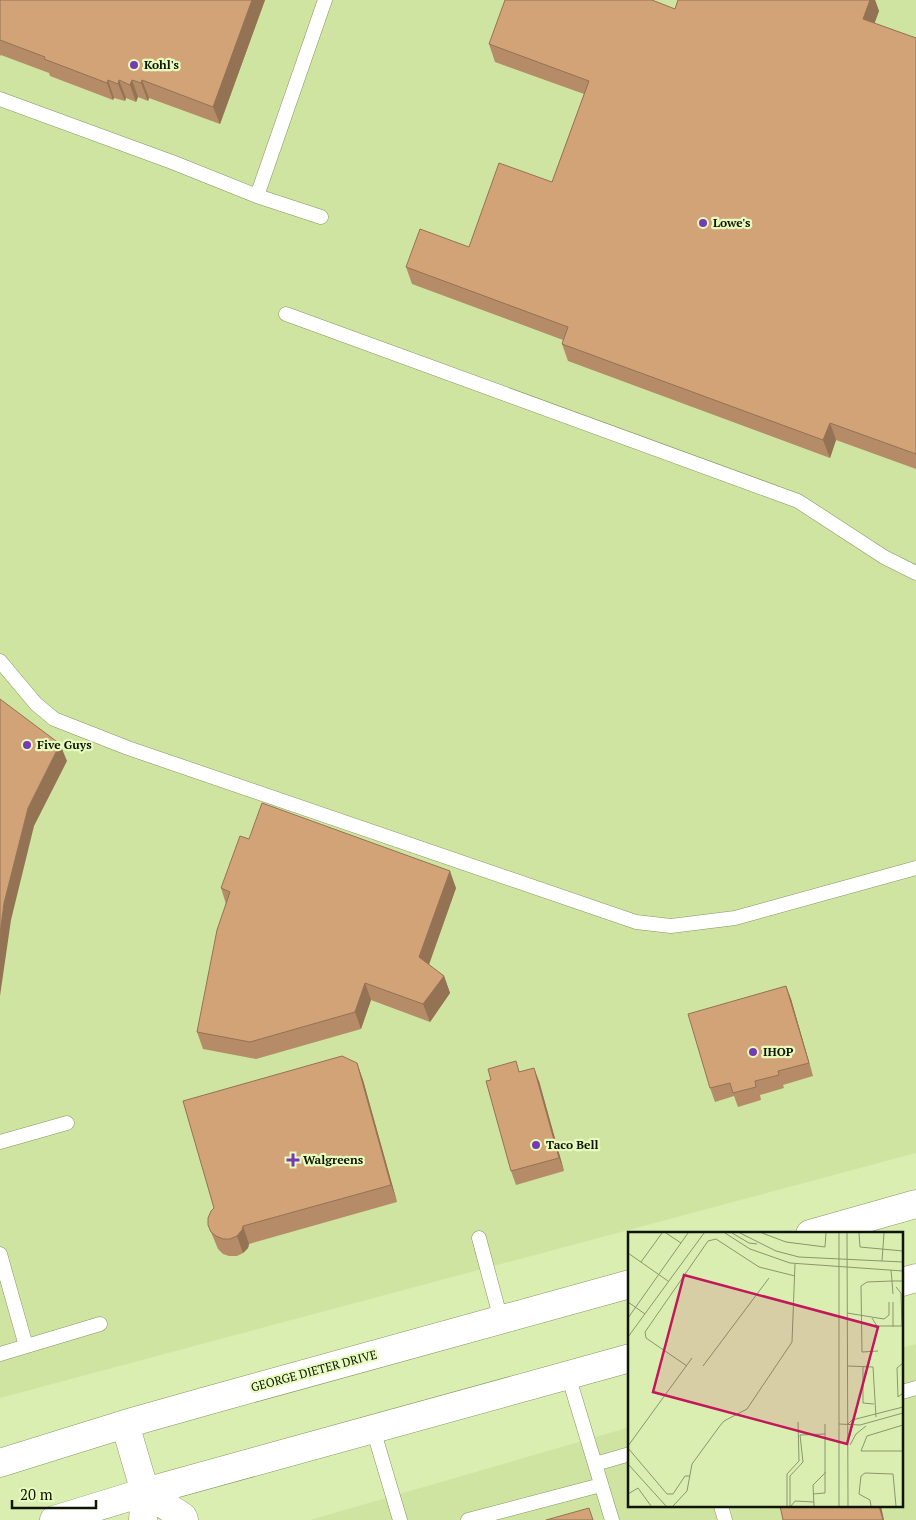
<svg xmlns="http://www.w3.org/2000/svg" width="916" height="1520" viewBox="0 0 916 1520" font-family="'PT Serif',serif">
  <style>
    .built { fill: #cfe4a1 }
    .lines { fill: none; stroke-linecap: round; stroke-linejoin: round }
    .service-casing { stroke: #85965e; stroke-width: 15 }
    .secondary-casing { stroke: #85965e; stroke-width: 29 }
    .service { stroke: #fff; stroke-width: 14 }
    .secondary { stroke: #fff; stroke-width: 28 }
    .wall { fill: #b58c67 }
    .shaded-wall { fill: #947254 }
    .building { fill: #d3a378; stroke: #947254 }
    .poi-dot { fill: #743bb2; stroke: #e8fbbf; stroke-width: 2 }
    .labels { text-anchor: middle; stroke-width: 4.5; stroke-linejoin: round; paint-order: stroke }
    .poi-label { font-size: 12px; font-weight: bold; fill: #0f1501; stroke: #e8fbbf; text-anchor: start }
    .street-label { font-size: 12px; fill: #0f1501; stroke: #e8fbbf }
    .inset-road { fill: none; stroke: #89976b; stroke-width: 1 }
    .view { fill: #c2185b; fill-opacity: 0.15; stroke: #c2185b; stroke-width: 2.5 }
    .inset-edge { fill: none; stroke: #0f1501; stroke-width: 2.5 }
  </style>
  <rect width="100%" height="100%" fill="#dbeeb2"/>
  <!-- built -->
  <path class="built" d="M0,0h916v1153l-916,245z
    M916,1344v176h-606l320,-93v79h272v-158z"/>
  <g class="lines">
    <defs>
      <path id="service" d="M0,99l172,63 85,34 64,21
        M257,196l68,-196
        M286,314l512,187 86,56 32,16
        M0,661l36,43 18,15 74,29 508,174 35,4 64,-8 181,-50
        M0,1142l67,-19
        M479,1238l22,82
        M0,1254l26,92
        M0,1354l100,-30
        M568,1375l44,145
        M902,1392l14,-4
        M373,1429l27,91
        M595,1464l35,-10
        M721,1506l4,14
        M468,1520l133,-35"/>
      <path id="secondary" d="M810,1234l106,-30
        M902,1282l14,-4
        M125,1424l20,68 -2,28
        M0,1463l125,-39 85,-24 420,-116
        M145,1492l38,25 1,3
        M54,1520l91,-28 485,-134"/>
    </defs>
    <!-- service casing -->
    <use href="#service" class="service-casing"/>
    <!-- secondary casing -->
    <use href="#secondary" class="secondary-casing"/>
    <!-- service -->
    <use href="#service" class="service"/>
    <!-- secondary -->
    <use href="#secondary" class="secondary"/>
  </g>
  <!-- wall -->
  <path class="wall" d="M0,0h265l-45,124 -71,-26 -1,3 -10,-4 -2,5 -10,-4 -1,3 -11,-3 -1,2 -63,-24 -1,-3 -48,-18 -1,1z
    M678,0h197l4,11 -5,12 42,15v431l-80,-29 -6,18 -262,-97 -6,-17 1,-4 -151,-56 -6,-17 63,-20 83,-65 32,-88 -89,-32 -6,-18 186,-35z
    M249,839l207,49 -27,77 15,11 6,17 -20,29 -59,-22 -10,29 -105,30 -53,-10 -6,-17 29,-128 -5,-16z
    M786,986l5,13 22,77 -30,9 1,3 -24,7 1,5 -23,7 -4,-11 -19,6 -5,-14z
    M357,1063l6,17 34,122 -148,42 -1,4 -5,5 -6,3h-8l-6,-2 -5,-5 -10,-24z
    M519,1071l20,10 25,90 -48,14 -5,-14z"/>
  <!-- shaded-wall -->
  <path class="shaded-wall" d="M252,0h13l-45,124 -7,-17z
    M870,0h5l4,11 -9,25 -7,-17z
    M108,80l6,18 -1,2 -6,-17z
    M119,80l7,18 -1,3 -7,-17z
    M132,80l6,17 -2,5 -6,-17z
    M142,80l7,18 -1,3 -7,-18z
    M830,423l6,17 -6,18 -7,-18z
    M60,744l7,17 -33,65 -23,94 -11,76v-62l4,-31 24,-95z
    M450,871l6,17 -31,87 -6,-18z
    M444,976l6,17 -20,29 -7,-18z
    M365,983l6,17 -10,29 -6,-17z
    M786,986l5,13 22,77 -4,-13z
    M357,1063l6,17 34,122 -6,-17z
    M534,1068l5,13 25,90 -5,-13z
    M243,1226l6,18 -1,4 -5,5 -6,-17z
    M879,1506h2l3,14h-1z"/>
  <!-- building -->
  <path class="building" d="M0,0h252l-39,107 -71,-27 -1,3 -9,-3 -2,5 -11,-5 -1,4 -10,-4 -1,3 -63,-24 1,-2 -45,-17z
    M505,0h147l23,9 3,-9h192l-7,19 53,19v416l-86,-31 -7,17 -261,-96 6,-17 -162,-60 14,-38 49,18 30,-84 53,19 37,-101 -100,-37z
    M0,699l60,45 -32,64 -24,95 -4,31z
    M262,803l188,68 -31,86 25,19 -21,28 -58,-21 -10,29 -105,30 -53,-10 20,-102 13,-38 -9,-4 19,-52 9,3z
    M786,986l23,77 -31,8 1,4 -24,6 1,6 -23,6 -3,-10 -20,5 -22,-74z
    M342,1056l15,7 34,122 -148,41 -1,4 -5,6 -7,3h-7l-7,-3 -5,-4 -3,-7v-7l3,-7 3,-3 -31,-107z
    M516,1061l3,11 15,-4 25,90 -48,13 -25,-90 5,-1 -3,-11z
    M780,1506h99l4,14h-100z
    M589,1508l4,12h-47z"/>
  <!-- markers -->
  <g class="poi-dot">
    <circle cx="134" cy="65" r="5"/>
    <circle cx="703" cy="223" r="5"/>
    <circle cx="27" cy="745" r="5"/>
    <circle cx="753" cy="1052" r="5"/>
    <circle cx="536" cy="1145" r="5"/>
    <path d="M290.5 1152.5h5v5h5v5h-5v5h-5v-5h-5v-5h5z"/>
  </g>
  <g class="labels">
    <!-- poi labels -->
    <g class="poi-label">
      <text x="144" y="69">Kohl's</text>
      <text x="713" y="227">Lowe's</text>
      <text x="37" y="749">Five Guys</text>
      <text x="763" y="1056">IHOP</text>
      <text x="546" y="1149">Taco Bell</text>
      <text x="303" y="1164">Walgreens</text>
    </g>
    <!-- street labels -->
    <g class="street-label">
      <text transform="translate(314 1371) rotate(-15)" y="4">GEORGE DIETER DRIVE</text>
    </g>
  </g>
  <!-- overview -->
  <g transform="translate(628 1232)">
    <rect width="275" height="275" fill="#dbeeb2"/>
    <path class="inset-road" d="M38,1l15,10M97,1l25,16 40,14 113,8M104,1l17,10 8,1M112,1l36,18 23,6 104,5M134,1l24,9 39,5 1,-14M211,1v273M219,1l1,273M231,1l1,14 43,4M0,21l40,28M254,29l2,-28M13,30l21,-29M263,38l1,11h11M268,55l5,6 1,33M0,70l17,12M265,70v25M219,81l37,6 5,-4v-13M0,86l60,-85M244,86l5,8h26M0,105l76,-104M250,119l-16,1 -1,-66 6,-4 25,-1 1,13M275,131l-6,5 1,29 5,-4M59,134l-41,-28 -1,-6 63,-91 8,-2 43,28 36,9M75,134l66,-88M220,134l25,1 3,50M235,134v37l11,1M211,192l21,1 43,-12M220,192l4,-4 51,-13M275,193l-36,11 -6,15h42M172,203l25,-1M222,213l6,-11 10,-8M0,214l64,-88M0,216l39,46h6l12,-18h5M0,232l38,42M0,262l10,-6 13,18M185,262l12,-1v-69M45,274l14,-15 5,-27 27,-37 5,-6 23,-12 45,-67 3,-78M159,274v-32l12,-13 -1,-39M162,274v-30l13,-14 -3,-27M163,274l4,-5 19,1M186,274l-1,-21 13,-13M243,274l-1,-6 -11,-6 2,-18 4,-3 28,1 3,32"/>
    <path class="view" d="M56,43l194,52 -31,117 -194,-52z"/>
    <rect width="275" height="275" class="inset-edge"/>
  </g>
  <!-- scale -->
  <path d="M12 1500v8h84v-8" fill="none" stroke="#0f1501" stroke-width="2.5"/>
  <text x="20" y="1500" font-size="15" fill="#0f1501" stroke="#e8fbbf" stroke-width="4" paint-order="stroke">20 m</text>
</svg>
